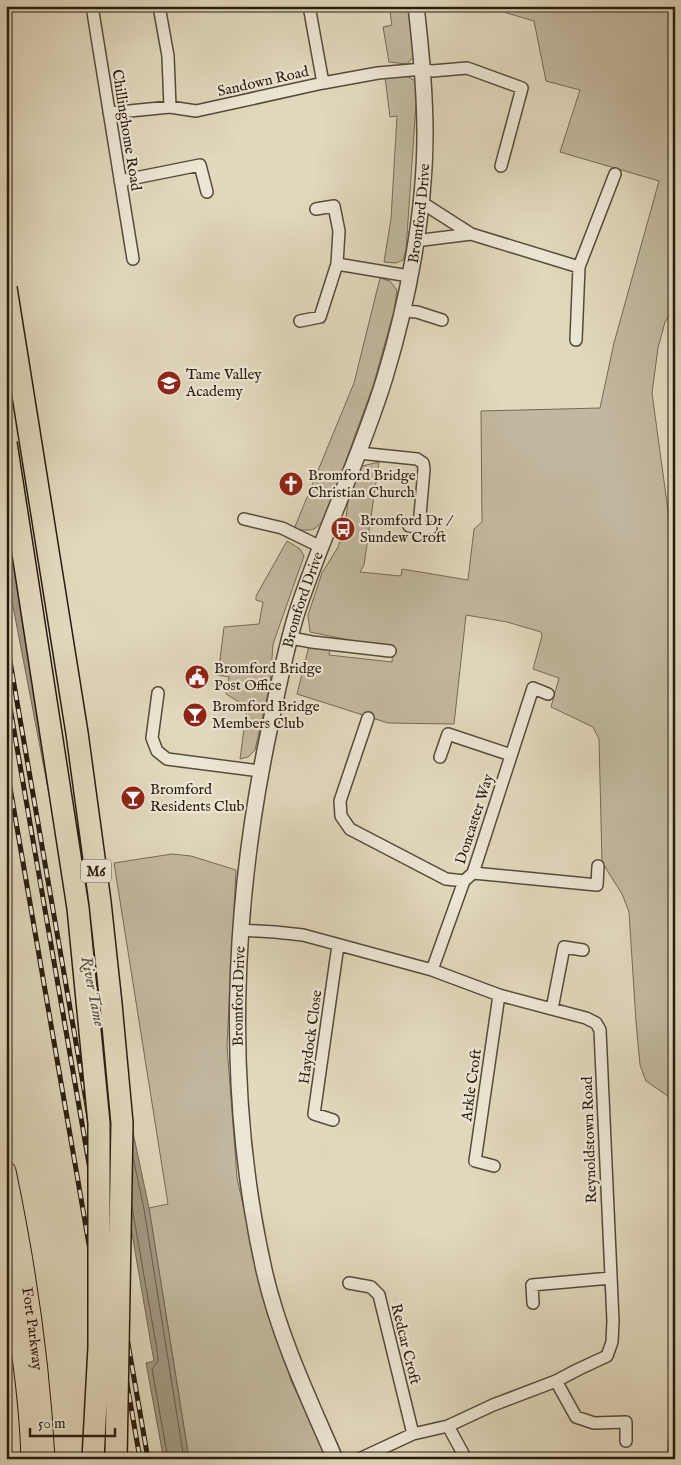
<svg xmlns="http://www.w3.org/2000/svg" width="681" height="1465" viewBox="0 0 681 1465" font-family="'IM FELL English',serif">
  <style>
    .green { fill: #c2b89f; stroke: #766a56 }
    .water { fill: #a29882; stroke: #726654 }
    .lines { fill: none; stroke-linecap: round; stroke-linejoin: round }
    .shore { stroke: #665a48; stroke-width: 1 }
    .minor-casing { stroke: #574b3a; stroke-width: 14 }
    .tertiary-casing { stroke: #574b3a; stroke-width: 18 }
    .primary-casing { stroke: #291c0e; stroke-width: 21 }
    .minor { stroke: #ece6d4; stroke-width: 11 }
    .tertiary { stroke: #ece6d4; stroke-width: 15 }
    .primary { stroke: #e1d8bd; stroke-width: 19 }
    .rail-casing { stroke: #291c0e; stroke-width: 5 }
    .rail { stroke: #ece6d4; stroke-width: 3; stroke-dasharray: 9; stroke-linecap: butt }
    .motorway-bridge-casing { stroke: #291c0e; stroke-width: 24; stroke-linecap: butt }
    .motorway-bridge { stroke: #e1d8bd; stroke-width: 21 }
    .labels { text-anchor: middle; stroke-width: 4.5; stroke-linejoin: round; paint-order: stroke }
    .shield { fill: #ece6d4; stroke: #645949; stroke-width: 1 }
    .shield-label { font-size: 14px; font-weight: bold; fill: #291c0e }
    .street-label { font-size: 15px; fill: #291c0e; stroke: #ece6d4 }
    .poi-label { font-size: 15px; fill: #291c0e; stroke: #ece6d4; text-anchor: start }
    .water-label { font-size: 16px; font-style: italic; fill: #594e3c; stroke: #ece6d4 }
  </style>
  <rect width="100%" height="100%" fill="#e1d8bd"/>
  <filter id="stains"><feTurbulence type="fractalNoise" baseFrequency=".004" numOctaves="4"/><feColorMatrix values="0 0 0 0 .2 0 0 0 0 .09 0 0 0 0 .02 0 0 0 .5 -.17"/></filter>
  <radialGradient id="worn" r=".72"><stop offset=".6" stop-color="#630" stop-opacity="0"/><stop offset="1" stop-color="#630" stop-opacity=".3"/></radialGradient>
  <!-- green -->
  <path class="green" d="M389,6h19l8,48 -9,10 -18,-2 -6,-35 9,-2z
    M493,6h182v301l-10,15 -7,26 -6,45 18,132 5,11v119l-6,37 6,17v335l-2,4 2,4v49l-29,-20 -6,-16 -4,-43 -7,-110 -7,-18 -20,-32 -3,-123 -6,-12 -42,-20 8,-29 -26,-9 9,-33 -1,-4 -34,-10 -41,-7 -12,109 -66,-1 -91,-29 12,-48 21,3 -1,6 63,7 1,-13 -83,-17 -2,-17 14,-42 16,-26 7,-19 3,-28 10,-33 21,-5 -15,103 -4,7 41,4 1,-7 66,11 6,-51 8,-7 -1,-111 119,-3 14,-65 45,-162 -99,-29 20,-62 -34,-9 -12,-60 -44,-13z
    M407,76l8,5 2,9 -11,160 -3,10 -7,3 -12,-1 7,-43 6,-103 -7,1 -5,-40z
    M380,278l10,3 7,9 -3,21 -21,75 -48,132c-11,14 -13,13 -31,11l60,-146z
    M287,541l13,8 4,7 -31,88 -3,41 -15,65 -7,7 -8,2 7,-52 -21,-13 3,-17 -11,-2 6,-48 35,-3 4,-22 -7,-2v-4z
    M172,854l19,2 45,14 -9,176 10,132 16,72 38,131 38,78h-140l-40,-251 19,-4 -54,-341z
    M675,1371v88h-8v-1z"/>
  <!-- water -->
  <path class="water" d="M6,474l80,436 63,298 40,251h-26l-1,-9 -16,-87 8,-2 -2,-11 -33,-192 -113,-588z"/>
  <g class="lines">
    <!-- shore -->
    <path class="shore" d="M133,1157l11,52 40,250
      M132,1207l25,143 1,11 -6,8 16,90"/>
    <defs>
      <path id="minor" d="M92,6l41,253
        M159,6l9,50 2,51
        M309,6l14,77
        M109,113l61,-6 26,4 127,-28 55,-10 45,-4 9,2 35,-3 55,20 -21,78
        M120,181l80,-16 7,27
        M421,202l50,32 108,33
        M415,241l56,-7
        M337,264l72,12
        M402,311l15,1 25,8
        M300,321l20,-4 17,-53 2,-33 -5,-25 -18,3
        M576,340l3,-73 36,-93
        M359,453l58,6 6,4 1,6 -5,58
        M244,519l38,9 39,19
        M409,526l22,2
        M291,638l21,4 78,9
        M158,693l-6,45 5,13 10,8 93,12
        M368,718l-28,83 1,15 9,13 96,50 18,2
        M440,757l8,-23 63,21
        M473,873l124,12 1,-19
        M240,930l35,2 28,3 129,35 67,25 87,23 10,5 4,7 13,291 -1,21 -5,14 -28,13 -23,12 -63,24 -45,21 -35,8 -54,25
        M432,970l32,-89 9,-8 60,-185 15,6
        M552,1009l12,-62 19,3
        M333,1120l-19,-6 24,-169
        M494,1166l-19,-5 24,-166
        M349,1283l22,4 8,8 34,139
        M533,1303l-1,-18 79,-7
        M556,1381l20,36 18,6 32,-1v19
        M448,1426l18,33"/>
      <g id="tertiary">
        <path id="s1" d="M335,1459c-27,-62 -56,-123 -71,-189 -40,-179 -32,-366 6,-544 8,-38 16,-80 28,-117 26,-78 63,-153 87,-232 23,-76 40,-164 40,-243 0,-43 -4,-85 -9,-128"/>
      </g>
      <g id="primary">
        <path id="s2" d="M6,1171c20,95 34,191 39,288"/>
        <path d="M6,1259c12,66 23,132 25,200"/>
      </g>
    </defs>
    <!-- minor casing -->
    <use href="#minor" class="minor-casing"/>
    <!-- tertiary casing -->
    <use href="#tertiary" class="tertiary-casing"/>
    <!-- primary casing -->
    <use href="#primary" class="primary-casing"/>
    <!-- minor -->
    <use href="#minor" class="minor"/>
    <!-- tertiary -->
    <use href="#tertiary" class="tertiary"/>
    <!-- primary -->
    <use href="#primary" class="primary"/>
    <defs>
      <path id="rail" d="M6,638l142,821
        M6,684c44,259 90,516 134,775
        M6,764l120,695"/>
    </defs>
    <!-- rail casing -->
    <use href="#rail" class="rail-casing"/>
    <!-- rail -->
    <use href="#rail" class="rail"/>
    <defs>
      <path id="motorway-bridge" d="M6,288l71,445 23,169 11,102 11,119 -6,336
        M6,443l72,465 21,215v224l-6,112"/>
    </defs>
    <!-- motorway-bridge casing -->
    <use href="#motorway-bridge" class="motorway-bridge-casing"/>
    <!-- motorway-bridge -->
    <use href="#motorway-bridge" class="motorway-bridge"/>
  </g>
  <!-- icons -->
  <defs>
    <symbol id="school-disc" viewBox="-11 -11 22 22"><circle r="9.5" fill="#8f2418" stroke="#ece6d4"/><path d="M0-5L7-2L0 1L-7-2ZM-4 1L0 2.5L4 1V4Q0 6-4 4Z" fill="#fff"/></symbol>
    <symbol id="church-disc" viewBox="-11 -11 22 22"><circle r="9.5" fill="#8f2418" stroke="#ece6d4"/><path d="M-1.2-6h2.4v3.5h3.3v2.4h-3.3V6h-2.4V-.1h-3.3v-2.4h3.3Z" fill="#fff"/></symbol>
    <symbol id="bus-disc" viewBox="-11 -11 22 22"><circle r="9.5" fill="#8f2418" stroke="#ece6d4"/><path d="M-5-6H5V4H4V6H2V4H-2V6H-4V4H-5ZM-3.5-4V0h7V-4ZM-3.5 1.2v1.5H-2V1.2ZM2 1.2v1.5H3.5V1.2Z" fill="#fff"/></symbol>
    <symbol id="civic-disc" viewBox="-11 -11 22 22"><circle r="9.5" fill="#8f2418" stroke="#ece6d4"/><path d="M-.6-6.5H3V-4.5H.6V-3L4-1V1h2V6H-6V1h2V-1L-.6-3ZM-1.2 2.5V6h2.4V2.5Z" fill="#fff"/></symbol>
    <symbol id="bar-disc" viewBox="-11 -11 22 22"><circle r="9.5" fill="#8f2418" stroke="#ece6d4"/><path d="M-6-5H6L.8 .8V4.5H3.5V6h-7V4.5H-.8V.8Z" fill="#fff"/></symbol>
  </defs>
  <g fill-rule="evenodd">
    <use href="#school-disc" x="155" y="369" width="28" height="28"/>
    <use href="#church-disc" x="277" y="470" width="28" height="28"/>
    <use href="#bus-disc" x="329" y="515" width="28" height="28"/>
    <use href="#civic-disc" x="183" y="663" width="28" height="28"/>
    <use href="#bar-disc" x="181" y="701" width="28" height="28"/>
    <use href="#bar-disc" x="119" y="784" width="28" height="28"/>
  </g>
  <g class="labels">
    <!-- shield labels -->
    <rect class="shield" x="81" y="859.5" width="30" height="23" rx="4"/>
    <g class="shield-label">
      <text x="96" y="876">M6</text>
    </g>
    <!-- street labels -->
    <g class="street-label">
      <text transform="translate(263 81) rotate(-13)" y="5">Sandown Road</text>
      <text transform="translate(127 130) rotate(81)" y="5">Chillinghome Road</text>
      <text dy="5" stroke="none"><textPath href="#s1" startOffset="1286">Bromford Drive</textPath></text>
      <text dy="5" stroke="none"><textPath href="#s1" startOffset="881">Bromford Drive</textPath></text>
      <text transform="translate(474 819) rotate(-72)" y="5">Doncaster Way</text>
      <text dy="5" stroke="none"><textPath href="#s1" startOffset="478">Bromford Drive</textPath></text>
      <text transform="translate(310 1037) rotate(-82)" y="5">Haydock Close</text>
      <text transform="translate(471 1085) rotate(-82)" y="5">Arkle Croft</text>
      <text transform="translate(589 1140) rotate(-92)" y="5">Reynoldstown Road</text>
      <text dy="5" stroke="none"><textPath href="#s2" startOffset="160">Fort Parkway</textPath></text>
      <text transform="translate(406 1344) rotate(76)" y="5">Redcar Croft</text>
    </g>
    <!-- poi labels -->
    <g class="poi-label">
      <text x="186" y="379">Tame Valley<tspan x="186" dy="17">Academy</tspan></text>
      <text x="308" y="480">Bromford Bridge<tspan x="308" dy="17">Christian Church</tspan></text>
      <text x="360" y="525">Bromford Dr /<tspan x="360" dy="17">Sundew Croft</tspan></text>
      <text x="214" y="673">Bromford Bridge<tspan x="214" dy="17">Post Office</tspan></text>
      <text x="212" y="711">Bromford Bridge<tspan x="212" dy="17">Members Club</tspan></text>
      <text x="150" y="794">Bromford<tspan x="150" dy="17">Residents Club</tspan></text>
    </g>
    <!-- water labels -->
    <g class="water-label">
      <text transform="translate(94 991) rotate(79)" y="6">River Tame</text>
    </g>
  </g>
  <!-- margin -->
  <rect width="681" height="1465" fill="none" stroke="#e1d8bd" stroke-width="25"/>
  <rect x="8" y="8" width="666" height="1450" fill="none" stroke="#291c0e" stroke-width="2.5"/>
  <rect x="12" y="12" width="656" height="1440" fill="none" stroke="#291c0e"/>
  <!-- scale -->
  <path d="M30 1428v8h85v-8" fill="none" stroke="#291c0e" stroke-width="2.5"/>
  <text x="38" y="1428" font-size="15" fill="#291c0e" stroke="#ece6d4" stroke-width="4" paint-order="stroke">50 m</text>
  <rect width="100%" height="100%" filter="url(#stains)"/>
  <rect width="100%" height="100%" fill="url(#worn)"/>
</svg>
